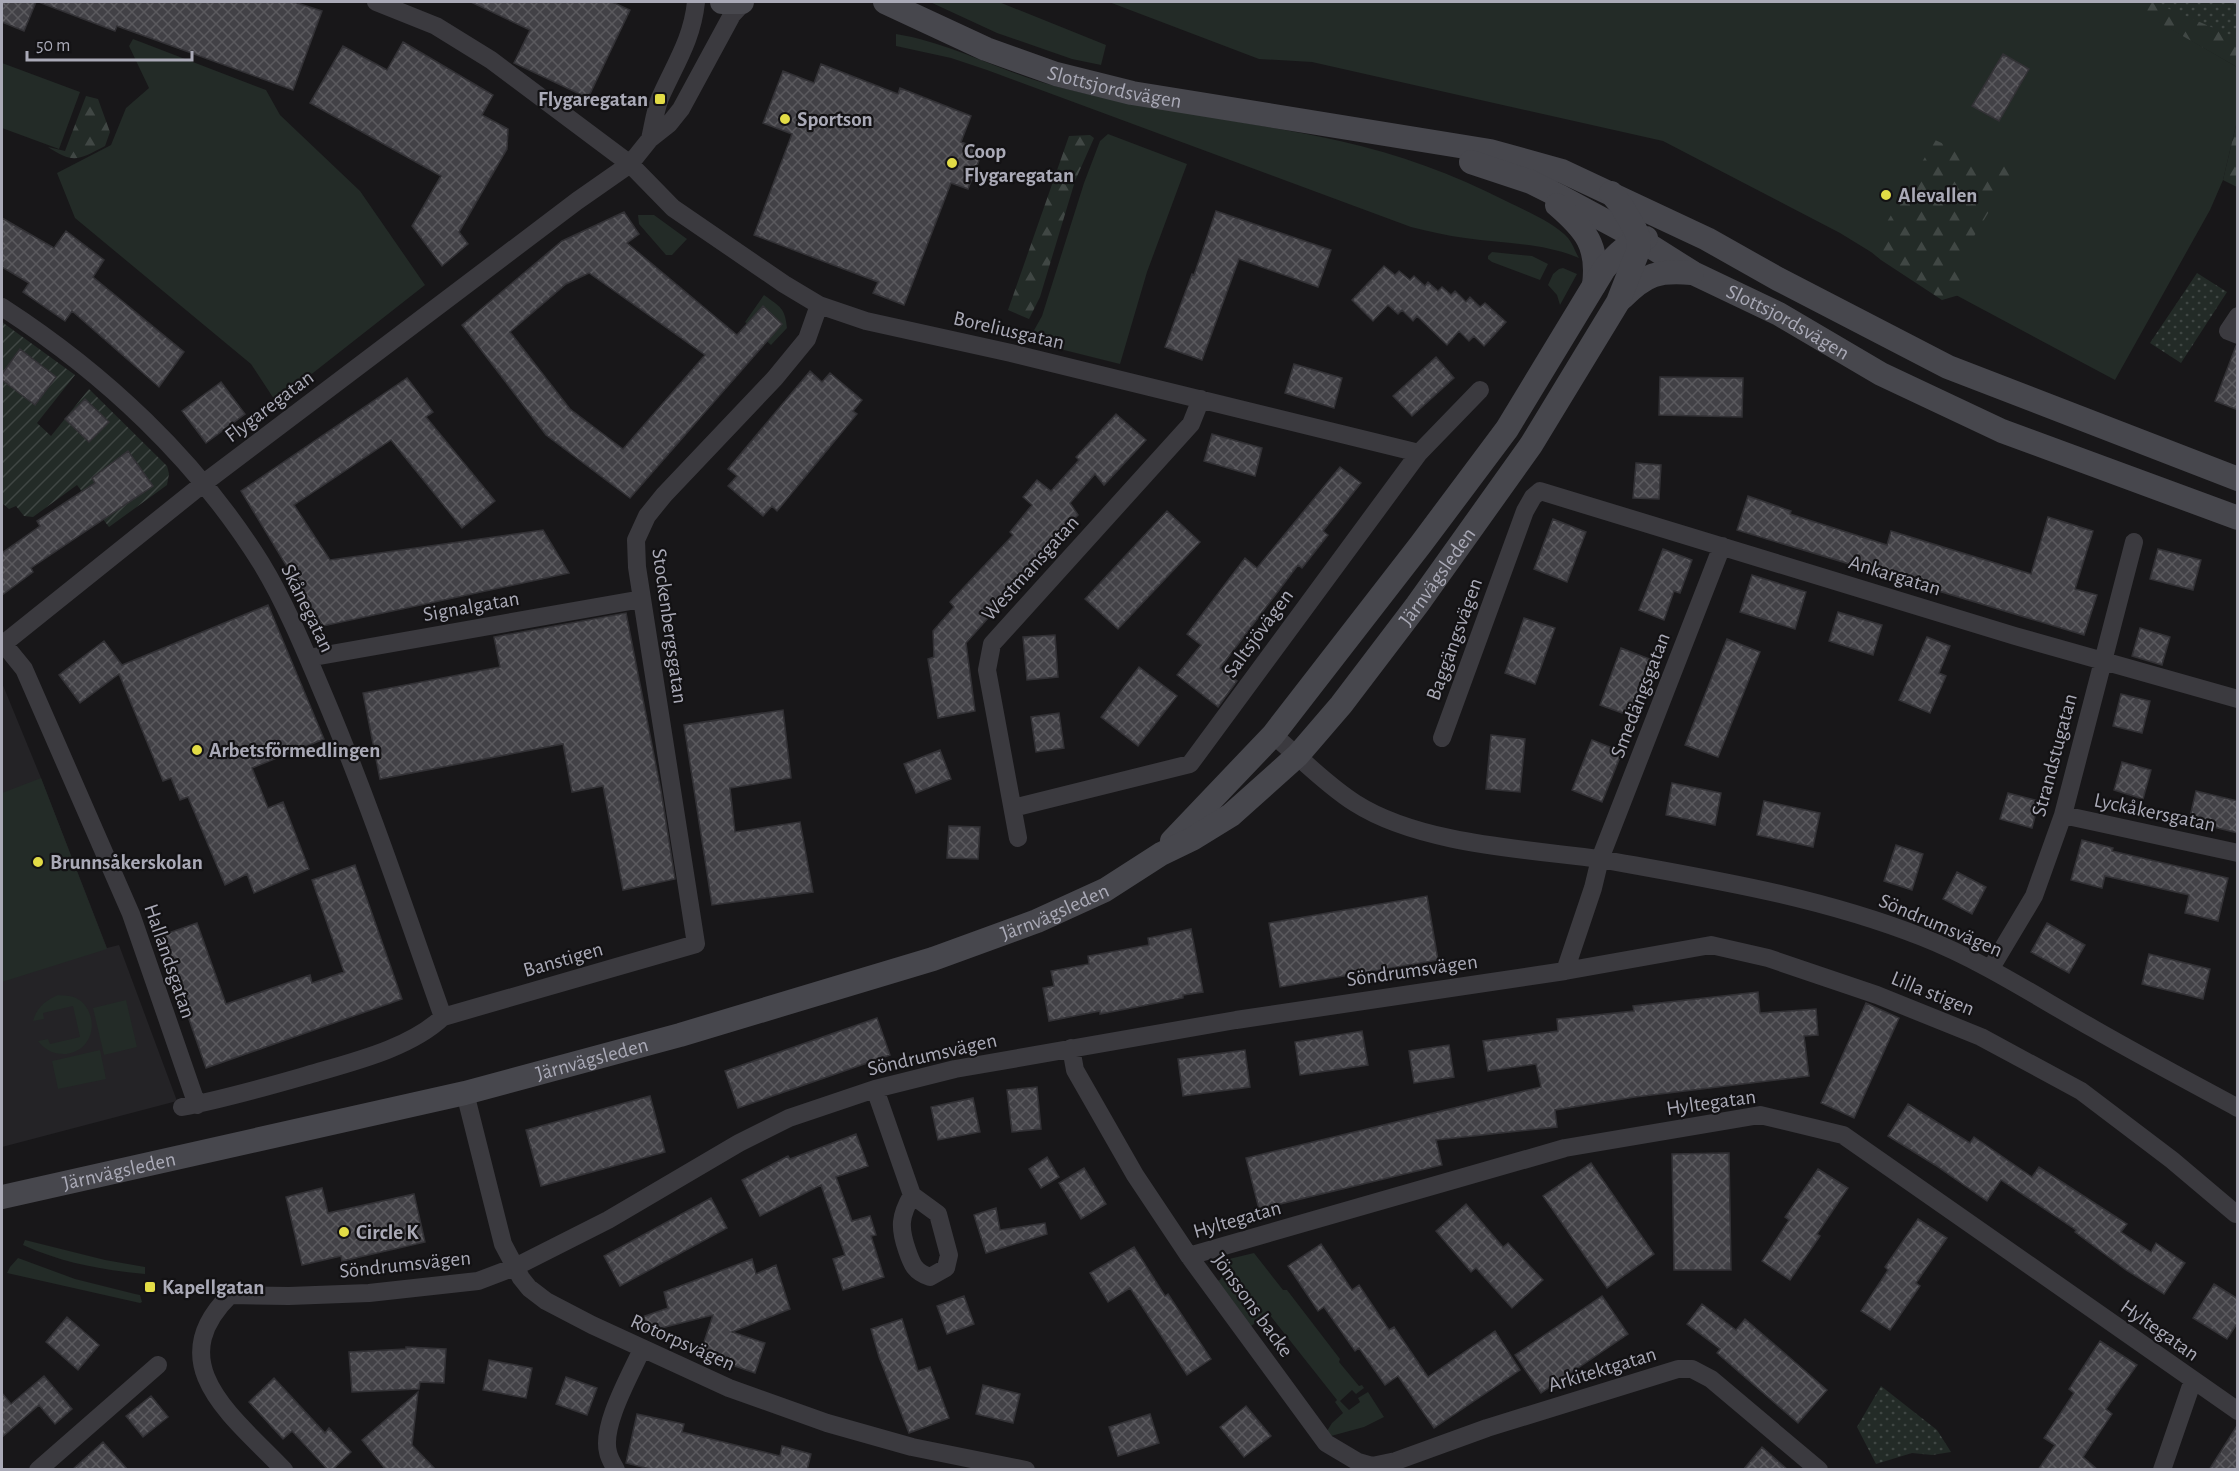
<svg xmlns="http://www.w3.org/2000/svg" width="2239" height="1471" viewBox="0 0 2239 1471" font-family="'Alegreya Sans',sans-serif">
  <style>
    .built { fill: #242326 }
    .grass { fill: #232b27 }
    .forest { fill: url(#forest-firs) }
    .park { fill: url(#park-dots) }
    .garden { fill: url(#garden-furrows) }
    .building { fill: url(#building-cross-hatch); stroke: #323135; stroke-width: 1.5; fill-rule: evenodd }
    .lines { fill: none; stroke-linecap: round; stroke-linejoin: round }
    .street { stroke: #3b3a3f; stroke-width: 18 }
    .secondary { stroke: #47474d; stroke-width: 24 }
    .poi-dot { fill: #e2dc46; stroke: #131214; stroke-width: 2 }
    .labels { text-anchor: middle; stroke-width: 4.5; stroke-linejoin: round; paint-order: stroke }
    .street-label { font-size: 21px; fill: #aaaab7; stroke: #131214 }
    .poi-label { font-size: 21px; font-weight: bold; fill: #aaaab7; stroke: #131214; text-anchor: start }
  </style>
  <defs>
    <pattern id="forest-firs" width="22" height="20" patternUnits="userSpaceOnUse" patternTransform="scale(1.5)"><rect width="22" height="20" fill="#232b27"/><path d="M5 1l3.5 6h-7zM16 11l3.5 6h-7z" fill="#404744"/></pattern>
    <pattern id="park-dots" width="8" height="8" patternUnits="userSpaceOnUse" patternTransform="scale(1.5)"><rect width="8" height="8" fill="#232b27"/><path d="M2 2h.1M6 6h.1" fill="none" stroke="#404744" stroke-width="1.8" stroke-linecap="round"/></pattern>
    <pattern id="garden-furrows" width="10" height="10" patternUnits="userSpaceOnUse" patternTransform="scale(1.5)"><rect width="10" height="10" fill="#232b27"/><path d="M-1 1l2-2M0 10L10 0M9 11l2-2" fill="none" stroke="#404744"/></pattern>
    <pattern id="building-cross-hatch" width="8" height="8" patternUnits="userSpaceOnUse" patternTransform="scale(1.5)"><rect width="8" height="8" fill="#424146"/><path d="M0 0l8 8M0 8l8-8" fill="none" stroke="#5b5a5e"/></pattern>
  </defs>
  <rect width="100%" height="100%" fill="#181719"/>
  <!-- built -->
  <path class="built" d="M2,683l39,95 66,170 12,-3 58,156 -175,46z"/>
  <!-- grass -->
  <path class="grass" d="M930,2h69l107,43 -5,20 -29,-6 -75,-26z
    M1109,2h1016l112,65v54l-14,59 -13,30 -95,170 -234,-125v5l-10,-8 -31,-19 -177,-92 -351,-79 -53,-3z
    M896,34c56,9 105,38 159,52 94,25 191,34 285,55 58,13 113,33 166,60 18,9 49,22 62,37 5,6 7,14 11,20 -37,-16 -75,-14 -114,-20 -18,-2 -36,-7 -54,-11l-424,-157 -36,-12 -55,-12z
    M133,39l133,51 14,25 80,76 65,94 -149,117 -25,-38 -176,-146 -18,-45 54,-28 15,-37 23,-20 -20,-42z
    M2,63l78,29 -21,57 -57,-21z
    M1108,134l79,30 -40,108 -27,92 -92,-23 14,-25 42,-133 16,-42z
    M638,215h16l33,24 -15,16h-6l-27,-31z
    M1492,252l40,4 16,8 -8,16 -48,-18 -4,-3v-3z
    M1563,268l14,6 -17,31 -3,-10 -9,-10 5,-11 6,-5z
    M764,295c16,12 21,12 23,33l-16,17 -26,-23z
    M41,778l66,171 -105,33v-189z
    M58,995c6,1 12,0 18,3 16,8 21,31 10,45 -12,16 -37,14 -48,-2l10,-2 2,5 30,-7 -7,-31 -30,7 1,6 -11,2c4,-14 12,-20 25,-26z
    M126,1000l11,47 -33,8 -11,-47z
    M100,1050l6,29 -48,10 -6,-28z
    M25,1240l80,20 40,7v7c-43,-4 -82,-11 -122,-29z
    M1254,1253l29,37h4l53,69 -1,3 20,24 3,-1 2,3 -8,6 -4,-4 -12,11 9,9 11,-8 -2,-4 10,-6 16,25 -20,10 -33,9 -4,-5 5,-8 11,-10 -8,-11 2,-2 -68,-86 -21,14 -33,-47 5,-1 9,-21z
    M18,1258l57,21 60,15 5,1 2,7 -2,1 -133,-30 3,-6z"/>
  <!-- forest -->
  <path class="forest" d="M2123,2h114v65z
    M86,96l12,3 12,33 -5,14c-27,14 -31,18 -57,1l17,4z
    M2237,121v66l-14,-7z
    M1090,135l4,3 -19,43 -35,116 -11,22 -21,-9 61,-174z
    M1935,140l58,26 12,-4 6,10 -4,10 -51,84 10,27 -24,7 -61,-40 -4,-21z"/>
  <!-- park -->
  <path class="park" d="M2153,2h84v36z
    M2197,273l30,19 -46,71 -31,-20z
    M1881,1386l56,44 14,22 -19,3 -20,-2 -36,11 -19,-37z"/>
  <!-- garden -->
  <path class="garden" d="M2,322l73,53 -38,48 14,13 38,-47 78,77 2,8 -2,11 -58,42 -32,-42 -44,32 -9,-1 -8,-10 -7,3 -7,-6z"/>
  <!-- building -->
  <path class="building" d="M2,2h34l-12,29 -22,-9z
    M42,2h252l28,9 -29,79 -176,-64 -2,5 -74,-28z
    M471,2h141l18,8 -42,88 -74,-35 16,-33z
    M403,42l90,53 -11,20 26,14 -1,20 -48,83 9,12 -26,22 -30,-40 29,-50 -131,-73 33,-57 44,24z
    M2003,54l26,15 -30,52 -27,-15z
    M821,64l77,30 2,-6 71,28 -10,26 22,8 -15,39 -17,-6 -47,122 -31,-12 5,-11 -124,-47 38,-101 -29,-11 20,-52 31,12z
    M1216,211l115,39 -13,37 -79,-28 -37,101 -37,-13 27,-73 2,1z
    M624,212l15,22 -12,9 110,92 26,-29 19,18 -152,174 -84,-63 -84,-110 100,-84zM589,273l116,82 -82,94 -53,-40 -60,-77 56,-48z
    M2,218l52,30 12,-17 38,29 -11,17 91,75 -25,35 -87,-76 -7,10 -42,-29 6,-9 -27,-16z
    M1384,266l11,9 4,-4 11,9 4,-4 11,10 3,-4 10,9 4,-4 9,8 4,-4 11,11 4,-5 10,10 5,-4 21,19 -22,24 -10,-10 -5,5 -10,-10 -12,14 -30,-29 -4,5 -11,-11 -4,4 -10,-9 -15,16 -21,-21z
    M2236,346h2v64l-23,-9z
    M20,349l36,28 -21,28 -33,-25v-6z
    M1436,357l18,21 -42,38 -19,-20z
    M1294,364l48,14 -8,30 -49,-15z
    M810,371l12,11 8,-9 32,27 -9,11 4,3 -80,97 -5,-5 -9,10 -35,-30 9,-10 -9,-7z
    M1660,377l83,1 -1,39 -83,-2z
    M407,378l26,34 -7,5 69,84 -33,27 -71,-88 -97,65 36,55 213,-30 26,43 -246,53 -82,-135z
    M221,382l24,32 -39,29 -24,-32z
    M85,399l24,23 -20,20 -24,-23z
    M1116,414l30,26 -42,45 -9,-11 -25,29 8,12 -62,66 2,3 -52,59 9,68 -37,7 -10,-59 6,-2 -1,-26 21,-24 -4,-5 63,-67 -3,-3 22,-27 -9,-8 14,-17 14,11 28,-31 -3,-3z
    M1212,434l50,14 -7,28 -51,-15z
    M128,451l25,35 -122,82 2,4 -31,23v-42l38,-27 -3,-5 58,-38 -3,-5z
    M1636,463l25,2 -2,34 -26,-1z
    M1340,467l21,16 -38,48 5,4 -26,33 -4,-3 -78,103 17,13 -19,26 -41,-32 24,-30 -14,-11 58,-76 12,10z
    M1748,496l43,15 -1,3 97,31 4,-14 140,43 17,-57 45,14 -18,58 22,6 -13,40 -347,-105z
    M1167,511l33,31 -82,87 -33,-30z
    M1553,519l33,13 -19,50 -33,-13z
    M1663,549l29,11 -12,33 -6,-2 -10,29 -25,-10z
    M2158,549l43,11 -8,30 -43,-11z
    M1752,575l54,17 -11,37 -55,-17z
    M268,605l56,134 -72,29 16,40 15,-6 26,67 -55,24 -7,-19 -22,11 -37,-88 -8,3 -9,-22 -8,3 -44,-107 -39,29 -21,-28 45,-34 18,24z
    M1838,612l44,13 -9,30 -44,-14z
    M626,613l35,178 14,88 -52,11 -20,-104 -31,6 -9,-48 -183,35 -17,-86 137,-26 -6,-30z
    M1524,618l31,10 -20,56 -30,-11z
    M2140,628l30,9 -8,28 -30,-9z
    M1055,635l3,42 -31,3 -4,-43z
    M1927,637l23,9 -11,27 7,3 -16,37 -31,-13z
    M1727,639l33,13 -42,105 -33,-12z
    M1621,648l36,14 -21,56 -36,-13z
    M1139,667l38,29 -39,50 -37,-29z
    M2121,694l29,7 -8,32 -29,-7z
    M783,710l8,68 -61,10 5,44 65,-10 13,70 -101,13 -28,-180z
    M1059,713l5,35 -28,4 -5,-35z
    M1491,735l34,4 -5,53 -34,-3z
    M1592,740l30,12 -20,50 -30,-12z
    M940,750l11,29 -35,14 -12,-29z
    M2122,762l29,8 -8,29 -29,-9z
    M1672,783l49,10 -6,32 -49,-10z
    M2196,791l42,10v32l-49,-12z
    M2008,793l31,8 -7,27 -32,-9z
    M1764,801l56,12 -7,34 -56,-12z
    M949,826l31,1 -2,32 -31,-1z
    M2082,840l31,8 -1,3 116,27 -10,43 -33,-8 4,-18 -84,-19 -3,12 -31,-8z
    M1896,845l27,9 -11,36 -28,-9z
    M355,865l47,134 -196,69 -46,-132 37,-13 29,81 84,-29 2,8 32,-11 -32,-92z
    M1957,872l29,15 -14,27 -29,-15z
    M1427,896l11,64 -158,27 -11,-64z
    M2047,923l38,22 -16,28 -38,-21z
    M1191,929l12,63 -20,3v3l-83,16v-3l-51,10 -6,-33 11,-2 -3,-15 38,-7 -1,-8 61,-11 -1,-7z
    M2149,954l61,15 -7,30 -61,-15z
    M1758,992l2,21 56,-4 2,26 -14,1 5,40 -174,21 -80,13 2,17 -121,13 6,25 -183,44 -13,-51 295,-71 -5,-23 -48,7 -5,-30 75,-10 -1,-12 77,-8 -1,-5z
    M1866,1003l33,15 -45,100 -33,-15z
    M877,1018l13,37 -152,53 -13,-37z
    M1362,1031l6,34 -68,10 -5,-33z
    M1449,1045l5,32 -40,6 -5,-32z
    M1245,1050l5,37 -67,9 -5,-37z
    M1037,1087l4,42 -29,3 -5,-42z
    M650,1096l15,56 -124,34 -15,-56z
    M973,1098l7,34 -42,8 -7,-33z
    M1908,1104l62,39 4,-6 58,40 7,-10 88,57 -6,8 30,20 5,-9 29,20 -21,31 -38,-24 -51,-38 1,-2 -75,-50 -14,21 -52,-36 -47,-29z
    M856,1134l12,32 -32,11 16,44 18,-5 6,19 -5,1 13,41 -41,13 -10,-31 12,-4 -24,-70 -61,31 -18,-36 46,-24 2,3z
    M1729,1153l2,117h-57l-2,-116z
    M1047,1157l12,20 -18,11 -12,-19z
    M1591,1163l63,91 -47,34 -64,-92z
    M1084,1168l22,36 -25,15 -22,-36z
    M1818,1169l30,19 -31,46 3,2 -30,44 -28,-19 27,-41 -4,-3z
    M322,1188l6,25 86,-19 11,48 -83,19 -1,-5 -39,9 -16,-68z
    M711,1198l16,30 -107,58 -16,-30z
    M1466,1204l37,43 5,-4 35,37 -31,28 -36,-40 -5,4 -35,-41z
    M996,1208l4,22 45,-7 2,11 -61,19 -12,-38z
    M1918,1219l29,19 -31,45 4,3 -30,44 -29,-19 27,-41 -3,-3z
    M1321,1244l31,46 7,-5 30,45 5,-3 34,50 67,-46 25,39 -86,58 -36,-52 -13,9 -26,-37 -4,3 -31,-44 -6,4 -30,-45z
    M1134,1247l31,49 3,-2 43,65 -24,16 -57,-87 -22,14 -18,-29z
    M752,1259l4,15 20,-9 14,44 -58,23 33,11 -10,30 -55,-19 13,-39 -68,17 -3,-15 26,-9 -4,-16z
    M2214,1284l24,15v23l-11,17 -34,-21z
    M964,1296l10,28 -27,10 -10,-28z
    M1602,1296l26,38 -87,59 -26,-38z
    M1702,1304l34,26 9,-11 82,71 -29,33 -81,-70 3,-4 -33,-25z
    M67,1317l32,28 -21,25 -32,-28z
    M902,1319l16,52 12,-4 19,51 -40,15 -30,-76 -8,-28z
    M2100,1341l37,24 -31,44 6,5 -29,43 15,13h-60l17,-25 -11,-7 30,-45 -5,-4z
    M406,1347l40,2 -2,34 -24,-1 -1,7 -67,3 -3,-40 57,-3z
    M489,1360l43,8 -6,30 -43,-8z
    M44,1376l28,33 -17,15 -16,-19 -37,32v-44l9,11z
    M566,1377l31,11 -10,27 -31,-11z
    M274,1378l51,55 4,-5 22,24 -19,18h-4l-36,-39 -9,8 -34,-37z
    M983,1385l37,9 -7,29 -37,-9z
    M418,1392l-6,53 24,25h-50l-24,-30z
    M151,1396l17,21 -25,20 -17,-21z
    M1246,1406l25,30 -27,21 -24,-30z
    M637,1414l47,10 -2,8 98,24 2,-10 29,8 -4,16h-153l-28,-7z
    M1150,1414l9,29 -41,13 -9,-29z
    M2238,1424v46h-29z
    M103,1442l25,28h-56z
    M1762,1447l26,23h-45z"/>
  <g class="lines">
    <!-- street -->
    <path class="street" d="M376,2l60,24 55,34 139,104 43,44 111,76 35,21 47,16 145,32 408,100
      M650,139c3,-13 5,-28 10,-41 15,-34 32,-58 36,-96
      M2,307c102,66 194,152 259,256 25,41 45,90 64,135 44,104 80,212 118,319
      M2238,316l-10,15 10,4
      M2,642l22,27 107,245 66,191
      M2,645l202,-162 373,-282 53,-37 20,-25 19,-15 12,-15 51,-94 12,-13
      M308,658l334,-59
      M1273,735c27,22 52,49 82,68 64,41 169,46 245,56l122,-313
      M1442,738l83,-227 8,-14 7,-6 475,145 223,63
      M1013,808l177,-44 229,-311 61,-63
      M2063,815l175,38
      M1018,838l-31,-168 5,-26 199,-220 10,-25
      M1991,968l43,-72 29,-81 71,-273
      M1565,971l146,-26 57,13 109,37 104,42 100,54 91,69 64,54
      M1071,1048l4,22 60,105 54,81 137,187 32,19 14,4 -1,4
      M875,1089l37,106c-12,21 -13,32 -5,55 5,15 8,22 23,27l16,-9 3,-13 -11,-41 -26,-19
      M465,1093l38,151 18,34 8,10 17,13 46,24 137,63 98,35 85,24 114,23
      M182,1107c43,-8 84,-20 126,-32 44,-13 101,-26 135,-58l253,-73 -59,-377 -1,-27 11,-24 17,-21 111,-117 32,-39 12,-34
      M1189,1256l376,-108 195,-33 83,20 395,276
      M1372,1466l24,-5 91,-33 191,-59h14l19,10 108,91
      M38,1470l120,-105
      M284,1470c-49,-52 -125,-105 -54,-175l59,1 80,-3 109,-12 37,-14 93,-47 131,-77 50,-25 86,-29 80,-20 281,-49 329,-49 28,-83 7,-29c109,20 218,37 322,78 61,24 115,60 172,92 47,27 96,53 144,79
      M616,1470c-3,-6 -7,-12 -8,-18 -7,-27 23,-78 34,-103
      M2162,1470l31,-90"/>
    <!-- secondary -->
    <g class="secondary">
      <path d="M722,2h20"/>
      <path id="s1" d="M885,2l101,47 70,25 76,19 358,58 72,20 145,68 71,40 170,88 290,112"/>
      <path id="s2" d="M1471,162l60,20 30,15 78,42 54,34 86,41 102,60 121,57 236,87"/>
      <path d="M1557,205c29,25 42,41 37,80"/>
      <path d="M1622,298c24,-24 36,-28 70,-25"/>
      <path d="M1172,841l101,-106 148,-191 86,-115 97,-160c11,-13 25,-28 42,-31"/>
      <path id="s3" d="M2,1197l463,-104 215,-58 253,-76 104,-38 68,-31 56,-36 31,-15 39,-24 67,-60 43,-50 76,-100 114,-160 87,-143 20,-51 1,-12 -4,-10 -14,-24 -10,-12"/>
    </g>
  </g>
  <!-- markers -->
  <g class="poi-dot">
    <rect x="654" y="93" width="12" height="12" rx="3"/>
    <circle cx="785" cy="119" r="6"/>
    <circle cx="952" cy="163" r="6"/>
    <circle cx="1886" cy="195" r="6"/>
    <circle cx="197" cy="750" r="6"/>
    <circle cx="38" cy="862" r="6"/>
    <circle cx="344" cy="1232" r="6"/>
    <rect x="144" y="1281" width="12" height="12" rx="3"/>
  </g>
  <g class="labels">
    <!-- street labels -->
    <g class="street-label">
      <text dy="7" stroke="none"><textPath href="#s1" startOffset="246">Slottsjordsvägen</textPath></text>
      <text dy="7" stroke="none"><textPath href="#s2" startOffset="356">Slottsjordsvägen</textPath></text>
      <text transform="translate(1009 330) rotate(13)" y="7">Boreliusgatan</text>
      <text transform="translate(269 406) rotate(-37)" y="7">Flygaregatan</text>
      <text transform="translate(1030 568) rotate(-48)" y="7">Westmansgatan</text>
      <text transform="translate(1895 575) rotate(17)" y="7">Ankargatan</text>
      <text dy="7" stroke="none"><textPath href="#s3" startOffset="1610">Järnvägsleden</textPath></text>
      <text transform="translate(471 606) rotate(-10)" y="7">Signalgatan</text>
      <text transform="translate(308 608) rotate(64)" y="7">Skånegatan</text>
      <text transform="translate(670 626) rotate(82)" y="7">Stockenbergsgatan</text>
      <text transform="translate(1258 633) rotate(-54)" y="7">Saltsjövägen</text>
      <text transform="translate(1454 639) rotate(-70)" y="7">Baggängsvägen</text>
      <text transform="translate(1640 695) rotate(-69)" y="7">Smedängsgatan</text>
      <text transform="translate(2054 755) rotate(-75)" y="7">Strandstugatan</text>
      <text transform="translate(2155 812) rotate(12)" y="7">Lyckåkersgatan</text>
      <text dy="7" stroke="none"><textPath href="#s3" startOffset="1092">Järnvägsleden</textPath></text>
      <text transform="translate(1941 925) rotate(23)" y="7">Söndrumsvägen</text>
      <text transform="translate(563 959) rotate(-16)" y="7">Banstigen</text>
      <text transform="translate(170 961) rotate(71)" y="7">Hallandsgatan</text>
      <text transform="translate(1412 970) rotate(-8)" y="7">Söndrumsvägen</text>
      <text transform="translate(1933 993) rotate(22)" y="7">Lilla stigen</text>
      <text transform="translate(932 1054) rotate(-13)" y="7">Söndrumsvägen</text>
      <text dy="7" stroke="none"><textPath href="#s3" startOffset="606">Järnvägsleden</textPath></text>
      <text transform="translate(1711 1102) rotate(-8)" y="7">Hyltegatan</text>
      <text dy="7" stroke="none"><textPath href="#s3" startOffset="120">Järnvägsleden</textPath></text>
      <text transform="translate(1237 1219) rotate(-16)" y="7">Hyltegatan</text>
      <text transform="translate(405 1264) rotate(-6)" y="7">Söndrumsvägen</text>
      <text transform="translate(1253 1305) rotate(54)" y="7">Jönssons backe</text>
      <text transform="translate(2160 1330) rotate(35)" y="7">Hyltegatan</text>
      <text transform="translate(683 1342) rotate(24)" y="7">Rotorpsvägen</text>
      <text transform="translate(1602 1369) rotate(-17)" y="7">Arkitektgatan</text>
    </g>
    <!-- poi labels -->
    <g class="poi-label">
      <text x="648" y="106" text-anchor="end">Flygaregatan</text>
      <text x="797" y="126">Sportson</text>
      <text x="964" y="158">Coop<tspan x="964" dy="24">Flygaregatan</tspan></text>
      <text x="1898" y="202">Alevallen</text>
      <text x="209" y="757">Arbetsförmedlingen</text>
      <text x="50" y="869">Brunnsåkerskolan</text>
      <text x="356" y="1239">Circle K</text>
      <text x="162" y="1294">Kapellgatan</text>
    </g>
  </g>
  <!-- border -->
  <rect width="2239" height="1471" fill="none" stroke="#aaaab7" stroke-width="6"/>
  <!-- scale -->
  <path d="M27 51v9h165v-9" fill="none" stroke="#aaaab7" stroke-width="3"/>
  <text x="36" y="51" font-size="18" fill="#aaaab7" stroke="#131214" stroke-width="4.5" paint-order="stroke">50 m</text>
</svg>
